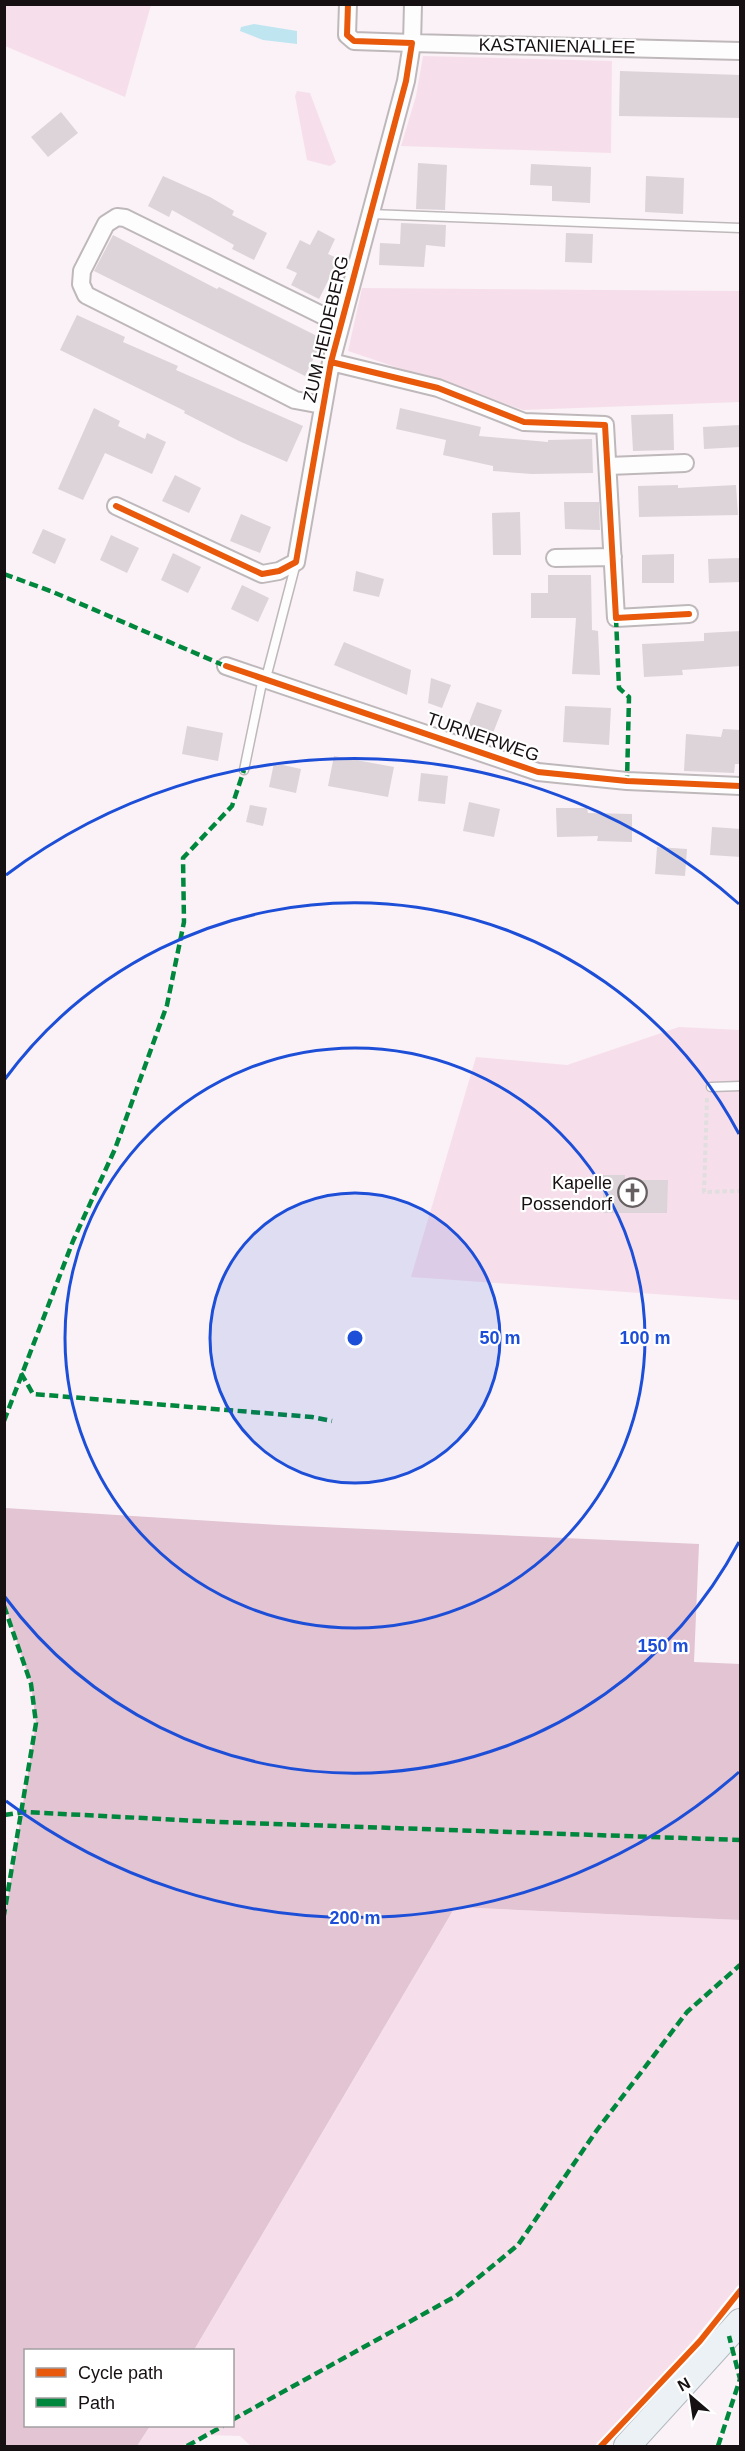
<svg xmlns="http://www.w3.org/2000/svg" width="745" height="2451" viewBox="0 0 745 2451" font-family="Helvetica,sans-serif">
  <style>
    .green { fill: #f6dfea }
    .forest { fill: #e2c4d2 }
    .water { fill: #bfe5f1 }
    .building { fill: #dcd4d8 }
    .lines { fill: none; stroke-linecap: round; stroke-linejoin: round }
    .lane-casing { stroke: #bfb8bb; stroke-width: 11 }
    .street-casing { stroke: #bfb8bb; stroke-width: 20 }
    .primary-casing { stroke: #afb8bd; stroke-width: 28 }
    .path { stroke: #e0dede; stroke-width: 4; stroke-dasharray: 4.5 3; stroke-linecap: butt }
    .lane { stroke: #fefdfe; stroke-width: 8 }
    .street { stroke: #fefdfe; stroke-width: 16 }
    .primary { stroke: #ebf1f4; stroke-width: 26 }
    .quiet { stroke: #00873e; stroke-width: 4.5; stroke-dasharray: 9 4.5; stroke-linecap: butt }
    .cycleway-casing { stroke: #fff; stroke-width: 10 }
    .cycleway { stroke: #e8590c; stroke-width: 6 }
    .ring { fill: none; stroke: #1d4ed8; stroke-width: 3 }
    .labels { text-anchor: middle; stroke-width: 4.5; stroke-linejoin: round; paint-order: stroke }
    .street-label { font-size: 18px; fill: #171013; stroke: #fff }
    .poi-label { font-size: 18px; fill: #171013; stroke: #fff; text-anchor: end }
    .centre { fill: #1d4ed8; stroke: #fff; stroke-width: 3 }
    .ring-label { font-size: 18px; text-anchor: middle; font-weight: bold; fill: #1d4ed8; stroke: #fff; stroke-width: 4.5; stroke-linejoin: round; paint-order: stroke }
  </style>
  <rect width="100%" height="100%" fill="#faf2f6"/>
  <!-- green -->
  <path class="green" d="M4,5h147l-26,92 -120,-51z
    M423,56l189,5 -1,92 -210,-7 15,-50z
    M297,91l13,2 26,69 -6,4 -23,-6 -12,-64z
    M362,288l378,3v111l-217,8 -175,-59z
    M679,1027l61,3v270l-329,-23 65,-220 91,8z
    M455,1907l285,13v363l-54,66 -91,97h-344l-11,-10 -33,-1 -20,11h-50l13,-20h82v-76h-38z"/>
  <!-- forest -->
  <path class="forest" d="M5,1508l273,17 421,19 -5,118 46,2v256l-285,-13 -261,443h-168v76h124l-13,20h-132v-531l31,-192 -5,-39 -26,-78z"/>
  <!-- water -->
  <path class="water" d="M254,24l43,7v13l-34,-4 -23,-9 1,-4z"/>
  <!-- building -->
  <path class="building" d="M620,71l121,4v43l-122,-2z
    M61,112l17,21 -30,24 -17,-20z
    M418,163l29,2 -2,45 -29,-1z
    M531,164l60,3 -1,36 -38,-2v-15l-22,-1z
    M163,176l47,21 24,14 -2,4 35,18 -13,27 -22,-11 2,-4 -62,-35 -3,7 -21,-11z
    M646,176l38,2 -1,36 -38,-2z
    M401,223l45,2 -1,22 -19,-2 -2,22 -45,-2 1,-22 20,1z
    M318,230l17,9 -7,15 11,5 -20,40 -28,-14 6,-12 -11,-5 14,-28 10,5z
    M566,233l27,1 -1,29 -27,-1z
    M113,235l104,54 2,-2 104,52 -18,37 -211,-105z
    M77,315l48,22 -2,5 55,24 -2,4 127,56 -16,36 -48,-21 -55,-28 1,-2 -125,-61z
    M94,408l26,13 -2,5 27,13 2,-6 19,9 -14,32 -47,-21 -22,47 -25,-11z
    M400,408l81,19 -2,9 69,6v-2l44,-1 1,34 -61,1 -39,-3v-5l-50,-11 3,-15 -50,-11z
    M673,414l1,36 -41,1 -2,-36z
    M740,425l1,22 -37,2 -1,-22z
    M175,475l26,13 -12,25 -27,-12z
    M678,485v3l58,-3 2,30 -99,2 -1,-31z
    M564,502h35l1,28 -35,-1z
    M520,512l1,43h-28l-1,-42z
    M241,514l30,13 -11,26 -30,-12z
    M43,529l23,10 -11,25 -23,-11z
    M111,535l28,13 -12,25 -27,-13z
    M173,553l28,14 -13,26 -27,-13z
    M674,554v29h-32v-28z
    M741,558v24l-32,1 -1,-24z
    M356,571l28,8 -5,18 -26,-6z
    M548,575h43l1,55 6,1 2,44 -28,-1 4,-56h-45v-25h17z
    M242,585l27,13 -11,24 -27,-13z
    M741,631v35l-59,4 1,5 -39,2 -2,-33 62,-3v-8z
    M344,642l67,28 -4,25 -73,-30z
    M431,678l20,7 -9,23 -14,-5z
    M477,702l25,8 -9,23 -25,-8z
    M565,706l46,2 -2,37 -46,-3z
    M187,726l36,7 -5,28 -36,-7z
    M723,729l18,1v34h-6l-1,9 -50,-2 2,-37 35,3z
    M334,756l60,11 -6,30 -60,-11z
    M274,763l27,6 -5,24 -27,-6z
    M421,773l27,3 -3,28 -27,-3z
    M469,802l31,7 -6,28 -31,-6z
    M250,805l17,3 -4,18 -17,-4z
    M556,808h31l1,5 44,1v28l-35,-1 1,-5 -41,1z
    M712,827l29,2v28l-31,-2z
    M657,847l30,2 -2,27 -30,-2z
    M603,1175h22v5h43l-1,33h-64z"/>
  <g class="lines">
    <defs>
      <path id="lane" d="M370,214l370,14
        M266,678l30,-115
        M244,770l19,-92
        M711,1087l29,-1"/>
      <path id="street" d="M413,4l-1,39 328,8
        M331,362l107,26 86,34 81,3 11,193 73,-4
        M322,405l-27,-5 -209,-105 -5,-11 1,-13 24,-47 11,-7 8,1 215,106
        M608,466l77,-3
        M116,506l146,68 17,-3 17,-9 35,-200 75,-281 6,-38 -58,-2 -7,-6 1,-31
        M555,558l58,-1
        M226,666l312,106 89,9 113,5"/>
      <path id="primary" d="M627,2446l113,-124"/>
    </defs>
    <!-- lane casing -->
    <use href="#lane" class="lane-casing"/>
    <!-- street casing -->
    <use href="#street" class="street-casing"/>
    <!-- primary casing -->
    <use href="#primary" class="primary-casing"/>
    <!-- path -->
    <path class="path" d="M707,1098l-3,94 36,-1"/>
    <!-- lane -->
    <use href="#lane" class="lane"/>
    <!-- street -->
    <use href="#street" class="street"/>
    <!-- primary -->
    <use href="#primary" class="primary"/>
    <!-- quiet -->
    <path class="quiet" d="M4,574l49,18 177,76
      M616,618l3,70 10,9 -2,84
      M21,1373l12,21 279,23 20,4
      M4,1421l69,-180 42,-92 52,-144 17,-83 -1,-64 49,-52 12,-36
      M4,1606l27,78 5,39 -32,192
      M4,1815l21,-3 194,10 521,18
      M232,2420l224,-124 62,-51 79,-115 90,-118 53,-47
      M187,2446l36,-20
      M718,2446l22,-67 -11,-43"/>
    <defs>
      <path id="cycleway" d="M331,362l107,26 86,34 81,3 11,193 73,-4
        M116,506l146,68 17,-3 17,-9 35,-200 75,-281 6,-38 -58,-2 -7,-6 1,-31
        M226,666l312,106 89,9 113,5
        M601,2446l99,-105 40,-50"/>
    </defs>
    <!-- cycleway casing -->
    <use href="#cycleway" class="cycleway-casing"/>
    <!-- cycleway -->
    <use href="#cycleway" class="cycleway"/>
  </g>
  <!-- distance rings -->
  <circle cx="355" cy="1338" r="145" fill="#1d4ed8" fill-opacity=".12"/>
  <g class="ring">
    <circle cx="355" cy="1338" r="145"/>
    <circle cx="355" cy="1338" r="290"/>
    <path d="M739 1542A435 435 0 0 1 5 1597M5 1079A435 435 0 0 1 739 1134"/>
    <path d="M739 1772A580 580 0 0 1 6 1801M6 875A580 580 0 0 1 739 904"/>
  </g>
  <!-- icons -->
  <defs>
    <symbol id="church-ring" viewBox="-11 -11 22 22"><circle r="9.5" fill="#fff" stroke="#665f62" stroke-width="1.5"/><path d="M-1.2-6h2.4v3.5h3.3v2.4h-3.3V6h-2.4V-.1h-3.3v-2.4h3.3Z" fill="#665f62"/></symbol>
  </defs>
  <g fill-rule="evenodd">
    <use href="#church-ring" x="616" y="1176" width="33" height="33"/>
  </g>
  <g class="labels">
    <!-- street labels -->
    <g class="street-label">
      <text transform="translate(557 46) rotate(1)" y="6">KASTANIENALLEE</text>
      <text transform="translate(326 329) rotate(-77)" y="6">ZUM HEIDEBERG</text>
      <text transform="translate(483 737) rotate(19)" y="6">TURNERWEG</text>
    </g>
    <!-- poi labels -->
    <g class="poi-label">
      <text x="612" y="1189">Kapelle<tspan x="612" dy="21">Possendorf</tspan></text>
    </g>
  </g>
  <circle cx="355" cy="1338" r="9" class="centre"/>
  <g class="ring-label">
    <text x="500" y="1344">50 m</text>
    <text x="645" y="1344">100 m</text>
    <text x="663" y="1652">150 m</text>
    <text x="355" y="1924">200 m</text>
  </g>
  <!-- border -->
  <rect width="745" height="2451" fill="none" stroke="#171013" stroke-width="12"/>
  <!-- legend -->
  <rect x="24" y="2349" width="210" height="78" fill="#ffffff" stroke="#a29fa1" stroke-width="1.5"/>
  <rect x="36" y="2368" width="30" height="9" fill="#e8590c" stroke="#a29fa1" stroke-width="1.5"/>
  <text x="78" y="2379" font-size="18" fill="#171013">Cycle path</text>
  <rect x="36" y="2398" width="30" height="9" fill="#00873e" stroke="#a29fa1" stroke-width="1.5"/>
  <text x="78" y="2409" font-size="18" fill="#171013">Path</text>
  <!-- north arrow -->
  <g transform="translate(691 2397) rotate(331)" stroke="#ffffff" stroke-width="4.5" paint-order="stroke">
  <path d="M0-4.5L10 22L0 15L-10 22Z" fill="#171013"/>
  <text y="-9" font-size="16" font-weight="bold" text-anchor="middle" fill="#171013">N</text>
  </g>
</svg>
